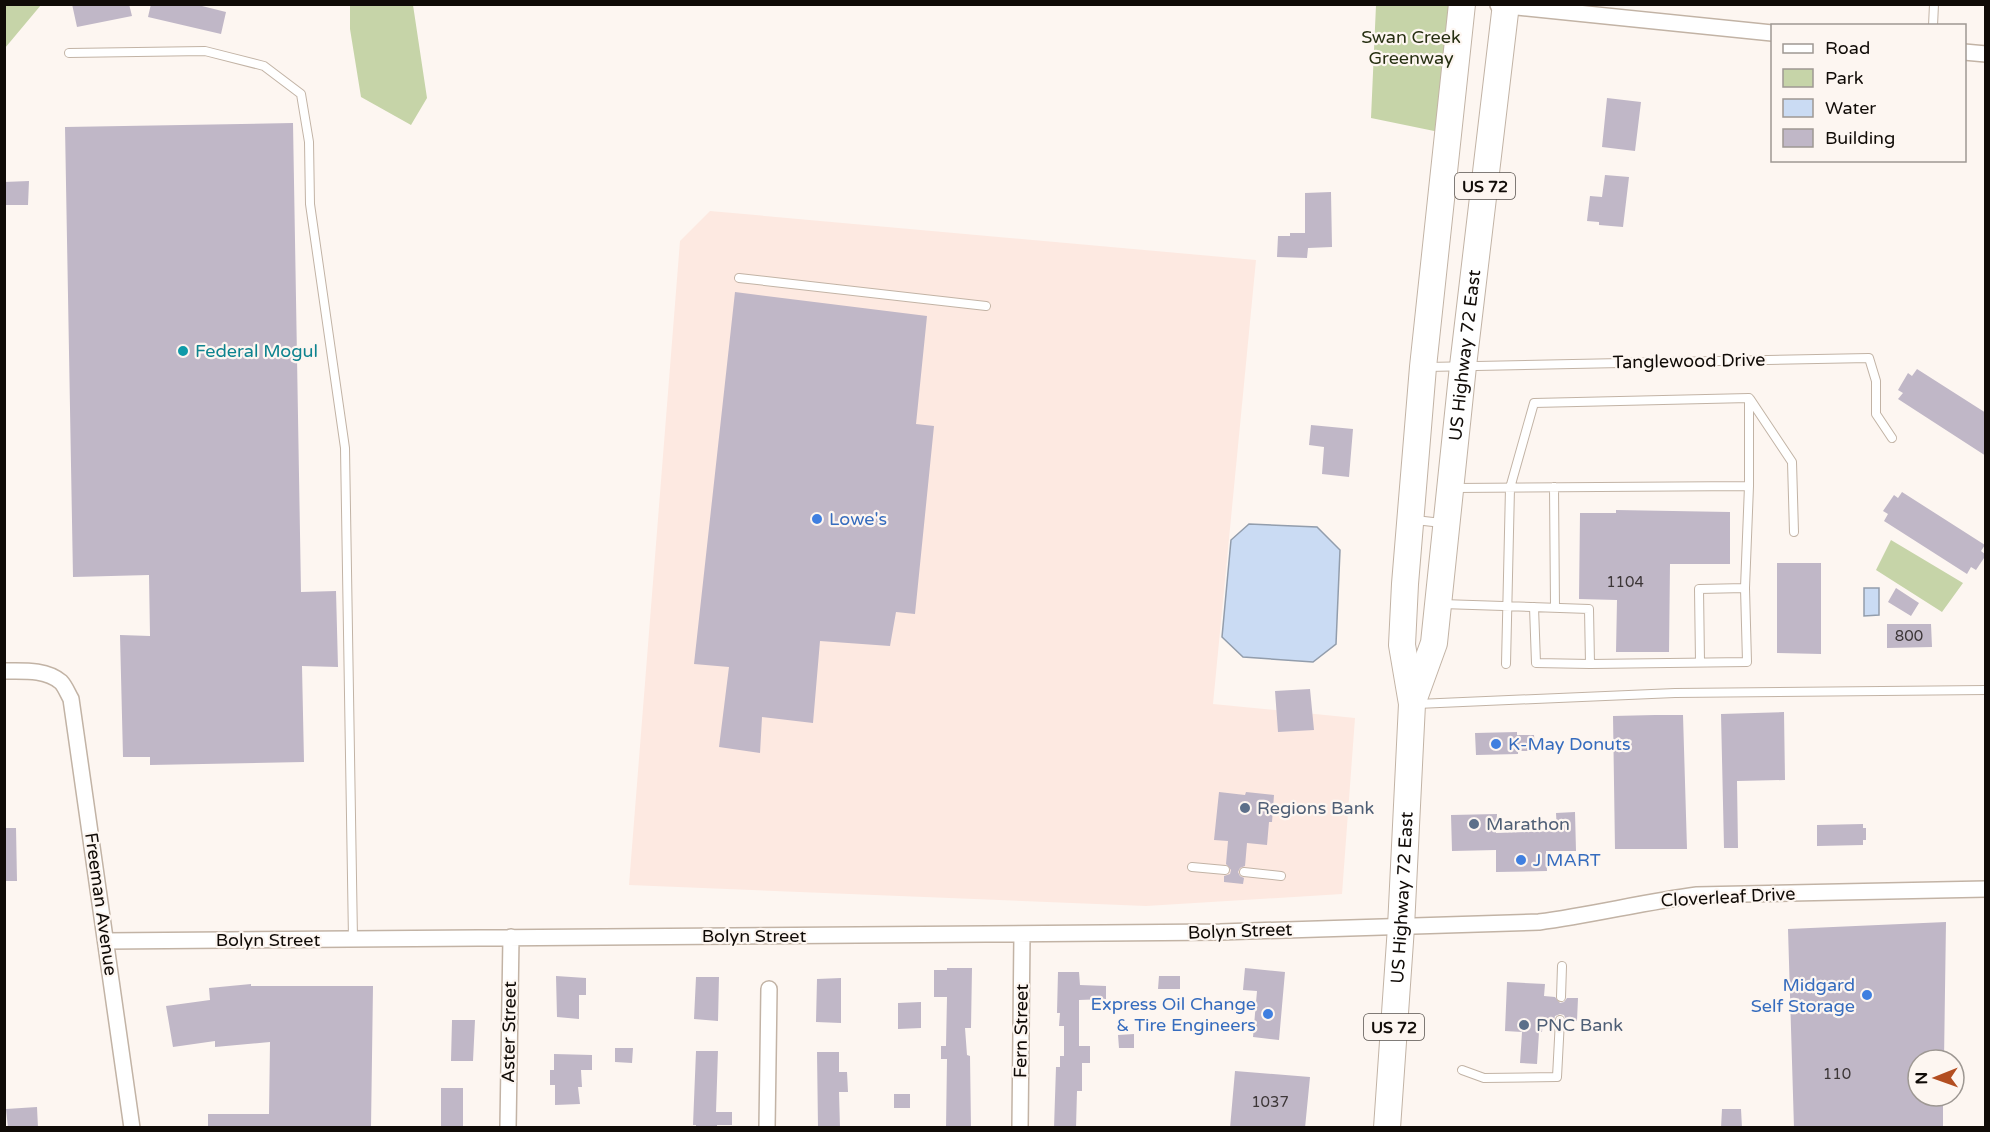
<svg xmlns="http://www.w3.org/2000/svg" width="1990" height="1132" viewBox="0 0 1990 1132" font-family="'Varela Round',sans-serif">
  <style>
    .commercial { fill: #fde9e1 }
    .green { fill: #c6d4a8 }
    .water { fill: #cadbf3; stroke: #929dac; stroke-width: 1.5 }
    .building { fill: #c0b7c7 }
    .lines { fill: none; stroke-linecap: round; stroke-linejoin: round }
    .service-casing { stroke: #c2b3a5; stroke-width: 10 }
    .minor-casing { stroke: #c2b3a5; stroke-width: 18 }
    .trunk-casing { stroke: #c2b3a5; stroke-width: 28 }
    .service { stroke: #fff; stroke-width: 8 }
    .minor { stroke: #fff; stroke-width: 15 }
    .trunk { stroke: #fff; stroke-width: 26 }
    .culture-dot { fill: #0f9aa8; stroke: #fdf6f1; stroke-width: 2 }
    .shop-dot { fill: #3f7fe0; stroke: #fdf6f1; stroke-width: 2 }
    .service-dot { fill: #5c6f8a; stroke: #fdf6f1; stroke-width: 2 }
    .labels { text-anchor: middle; stroke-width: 4.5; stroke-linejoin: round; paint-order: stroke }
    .number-label { font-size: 15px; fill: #3c3637 }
    .shield { fill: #fdf6f1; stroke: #57524d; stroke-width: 1.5 }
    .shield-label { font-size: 16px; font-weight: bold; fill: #100b07 }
    .park-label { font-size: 18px; fill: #262f11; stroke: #fdf6f1 }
    .culture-label { font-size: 18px; fill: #0d838f; stroke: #fdf6f1; text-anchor: start }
    .street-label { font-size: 18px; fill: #100b07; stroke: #fdf6f1 }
    .shop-label { font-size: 18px; fill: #366cbe; stroke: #fdf6f1; text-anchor: start }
    .service-label { font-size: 18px; fill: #4e5e75; stroke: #fdf6f1; text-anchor: start }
  </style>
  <rect width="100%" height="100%" fill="#fdf6f1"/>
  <!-- commercial -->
  <path class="commercial" d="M710,211l546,49 -43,444 142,14 -13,176 -196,12 -517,-21 51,-644z"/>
  <!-- green -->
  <path class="green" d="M4,5h37l-36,43h-1z
    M350,5h63l14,93 -16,27 -50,-28 -11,-68z
    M1376,5h77l-14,127 -68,-14z
    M1891,540l72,43 -21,29 -66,-42z"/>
  <!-- water -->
  <path class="water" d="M1249,524l68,3 23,23 -4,94 -23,18 -70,-5 -21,-20 9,-97z
    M1864,588h15v27l-15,1z"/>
  <!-- building -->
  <path class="building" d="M72,4h57l3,12 -55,11z
    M151,4h43l32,8 -5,22 -73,-17z
    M1607,98l34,4 -6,49 -33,-4z
    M293,123l8,469 35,-1 2,76 -36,-1 2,96 -154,3v-8h-27l-3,-122 30,1 -1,-61 -76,2 -8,-450z
    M1605,175l24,2 -6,50 -24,-2v-3l-12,-1 3,-25 12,1z
    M29,181l-1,24h-24v-23z
    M1331,192l1,55 -24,1 -1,10 -30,-1 1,-21h12v-3h15v-40z
    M735,292l192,24 -11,108 18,2 -19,188 -19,-2 -6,34 -70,-5 -7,82 -51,-6 -2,36 -41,-6 10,-80 -35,-3z
    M1917,369l69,44v43l-88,-57 5,-6 -5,-3 10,-17 4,3z
    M1311,425l42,4 -4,48 -27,-3 2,-27 -15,-2z
    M1902,492l83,53 -4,6 5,4 -10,15 -5,-3 -4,7 -83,-53 4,-7 -5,-3 11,-16 4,3z
    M1616,510l114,2v52h-60l-1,88h-53l1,-52 -38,-1 1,-86h36z
    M1777,563h44v91l-44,-1z
    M1896,588l23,15 -8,13 -23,-14z
    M1887,624h44l1,23 -45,1z
    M1310,689l4,41 -36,2 -3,-41z
    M1784,712l1,68 -48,1 1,67h-14l-3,-134z
    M1655,715h28l4,134h-72l-2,-133z
    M1517,732v3h17l1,16h-17v3l-42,1 -1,-22z
    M1219,792l26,3 1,-3 28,3 -2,27h-3l-2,23 -20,-2 -2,23 -5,2 -2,4 2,4 4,2 -1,6 -19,-2v-6l6,-2 1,-4 -5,-6 2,-23 -14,-1z
    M1575,812l1,39h-30l1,20 -51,1v-22l-44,1 -1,-36 46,-1 -1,19 61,-2 -1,-18z
    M1863,824v4h3v12h-3v5l-46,1v-21z
    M4,828h12l1,53h-13z
    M1946,922l-2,138h-26v36h25v32h-149l-6,-199z
    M947,968h25l-1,60h-6l2,27 3,1 1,72h-25l1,-69h-6v-13h5l1,-49h-13v-27h13z
    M1245,968l40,4 -6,68 -26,-3 4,-46 -14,-1z
    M1058,972h21l1,13 26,1v13l-27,1v46h11v17h-8v28h-5l-1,37h-22l2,-61h4v-11h4v-30h-5l1,-13h-3z
    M556,976l30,2v17h-7v24l-22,-2z
    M1159,976h21v13h-22z
    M696,977h23l-1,44 -24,-2z
    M841,978v45l-25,-1 1,-43z
    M1507,982l38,2 -1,12 11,1 5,6 4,-1 3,-4h11l-1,23 -11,-1 -2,-5 -4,-1 -5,2 -1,4 -11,-1 -1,13h-3l-2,32 -17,-1 2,-31 -17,-1z
    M251,984v2h122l-2,142h-163v-14h61l1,-72 -55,5v-6l-42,6 -7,-41 44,-6 -1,-12z
    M921,1002v26l-23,1v-26z
    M452,1020h23l-2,41h-22z
    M1134,1034v14h-15l-1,-13z
    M615,1048h18l-1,15 -17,-1z
    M696,1051h22l-2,61h16v13h-15v3h-21v-3h-3z
    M817,1052h22v20h8l1,20h-9l1,36h-22z
    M554,1054l38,1v15h-11l1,17h-4l2,17 -25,1v-20h-5v-15h4z
    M1235,1071l75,6 -5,51h-75z
    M441,1088h22v40h-22z
    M894,1094h16v14h-16z
    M37,1107l1,21h-30l-2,-19z
    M1722,1109h19l1,19h-21z"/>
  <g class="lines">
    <defs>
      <path id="service" d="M1933,26l1,-22
        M69,53l136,-2 59,15 37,28 8,48 1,62 35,244 8,491
        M739,278l247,28
        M1427,367l442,-9 7,23v33l16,24
        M1750,399l42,63 2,70
        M1554,487l1,120
        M1455,488l294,-2v-88
        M1415,520l27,3
        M1442,604l147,5 1,55 -54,-1 -2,-56
        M1700,662l-1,-73 46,-1
        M1506,664l4,-176 24,-85 215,-5
        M1590,664l157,-2 -2,-74 4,-102
        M1417,704l258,-11 311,-3
        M1192,867l33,3
        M1244,872l37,4
        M1561,997l1,-31
        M1462,1070l22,8 73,-1 3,-57"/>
      <path id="minor" d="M1498,5l274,28
        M1964,52l22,2
        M4,671c19,0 42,-2 57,11 4,4 7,12 10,17l61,429
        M106,941l1114,-9 319,-10c53,-7 105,-20 158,-27l289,-6
        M508,1128l3,-191
        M767,1128l2,-139
        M1020,1128l2,-194"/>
      <g id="trunk">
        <path id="s1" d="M1413,701l21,-58 29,-277 43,-362"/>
        <path id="s2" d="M1387,1128l14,-201 11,-223 -10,-59 3,-61 18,-217 39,-363"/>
      </g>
    </defs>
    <!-- service casing -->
    <use href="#service" class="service-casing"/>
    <!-- minor casing -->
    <use href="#minor" class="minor-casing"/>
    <!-- trunk casing -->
    <use href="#trunk" class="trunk-casing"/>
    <!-- service -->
    <use href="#service" class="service"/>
    <!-- minor -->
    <use href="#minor" class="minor"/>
    <!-- trunk -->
    <use href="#trunk" class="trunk"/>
  </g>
  <!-- markers -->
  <circle class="culture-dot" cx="183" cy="351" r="6"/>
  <g class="shop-dot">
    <circle cx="817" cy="519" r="6"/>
    <circle cx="1496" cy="744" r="6"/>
    <circle cx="1521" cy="860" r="6"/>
    <circle cx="1867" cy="995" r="6"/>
    <circle cx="1268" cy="1014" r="6"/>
  </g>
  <g class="service-dot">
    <circle cx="1245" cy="808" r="6"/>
    <circle cx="1474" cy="824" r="6"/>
    <circle cx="1524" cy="1025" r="6"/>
  </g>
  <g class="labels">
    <!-- number labels -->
    <g class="number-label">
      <text x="1625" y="587">1104</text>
      <text x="1909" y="641">800</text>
      <text x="1837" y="1079">110</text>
      <text x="1270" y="1107">1037</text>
    </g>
    <!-- shield labels -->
    <g class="shield">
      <rect x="1455" y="173" width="60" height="26" rx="4.5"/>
      <rect x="1364" y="1014" width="60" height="26" rx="4.5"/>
    </g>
    <g class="shield-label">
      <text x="1485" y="192">US 72</text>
      <text x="1394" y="1033">US 72</text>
    </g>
    <!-- park labels -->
    <g class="park-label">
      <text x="1411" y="43">Swan Creek<tspan x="1411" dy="21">Greenway</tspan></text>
    </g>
    <!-- culture labels -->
    <g class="culture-label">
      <text x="195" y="357">Federal Mogul</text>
    </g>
    <!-- street labels -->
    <g class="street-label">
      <text dy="6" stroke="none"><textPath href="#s1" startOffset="351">US Highway 72 East</textPath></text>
      <text transform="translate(1689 361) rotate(-1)" y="6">Tanglewood Drive</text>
      <text transform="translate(1728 897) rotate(-3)" y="6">Cloverleaf Drive</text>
      <text dy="6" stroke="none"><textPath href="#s2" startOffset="231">US Highway 72 East</textPath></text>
      <text transform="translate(101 904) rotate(82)" y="6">Freeman Avenue</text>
      <text transform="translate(1240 931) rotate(-2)" y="6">Bolyn Street</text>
      <text x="754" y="942">Bolyn Street</text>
      <text x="268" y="946">Bolyn Street</text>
      <text transform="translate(1021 1031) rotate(-89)" y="6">Fern Street</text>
      <text transform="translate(509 1032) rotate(-89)" y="6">Aster Street</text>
    </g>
    <!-- shop labels -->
    <g class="shop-label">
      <text x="829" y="525">Lowe's</text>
      <text x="1508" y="750">K-May Donuts</text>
      <text x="1533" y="866">J MART</text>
      <text x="1855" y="991" text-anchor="end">Midgard<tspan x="1855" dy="21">Self Storage</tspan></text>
      <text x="1256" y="1010" text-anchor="end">Express Oil Change<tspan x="1256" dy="21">&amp; Tire Engineers</tspan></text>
    </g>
    <!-- service labels -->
    <g class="service-label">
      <text x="1257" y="814">Regions Bank</text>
      <text x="1486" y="830">Marathon</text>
      <text x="1536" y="1031">PNC Bank</text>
    </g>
  </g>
  <!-- border -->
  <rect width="1990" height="1132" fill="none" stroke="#100b07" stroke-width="12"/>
  <!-- legend -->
  <rect x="1771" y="24" width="195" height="138" fill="#fdf6f1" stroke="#9e9893" stroke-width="1.5"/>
  <rect x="1783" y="44" width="30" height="9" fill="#ffffff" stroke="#9e9893" stroke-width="1.5"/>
  <text x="1825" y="54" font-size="18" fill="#100b07">Road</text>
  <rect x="1783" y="69" width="30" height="18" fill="#c6d4a8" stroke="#9e9893" stroke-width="1.5"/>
  <text x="1825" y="84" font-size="18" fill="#100b07">Park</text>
  <rect x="1783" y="99" width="30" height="18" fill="#cadbf3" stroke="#9e9893" stroke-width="1.5"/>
  <text x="1825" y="114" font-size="18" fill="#100b07">Water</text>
  <rect x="1783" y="129" width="30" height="18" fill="#c0b7c7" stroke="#9e9893" stroke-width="1.5"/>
  <text x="1825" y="144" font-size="18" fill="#100b07">Building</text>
  <!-- north arrow -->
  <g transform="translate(1936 1078) rotate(269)"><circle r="28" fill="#fdf6f1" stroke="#9e9893" stroke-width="1.5"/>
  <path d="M0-4.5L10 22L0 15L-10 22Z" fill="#b34e21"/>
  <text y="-9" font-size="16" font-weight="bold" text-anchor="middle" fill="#100b07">N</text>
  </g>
</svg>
